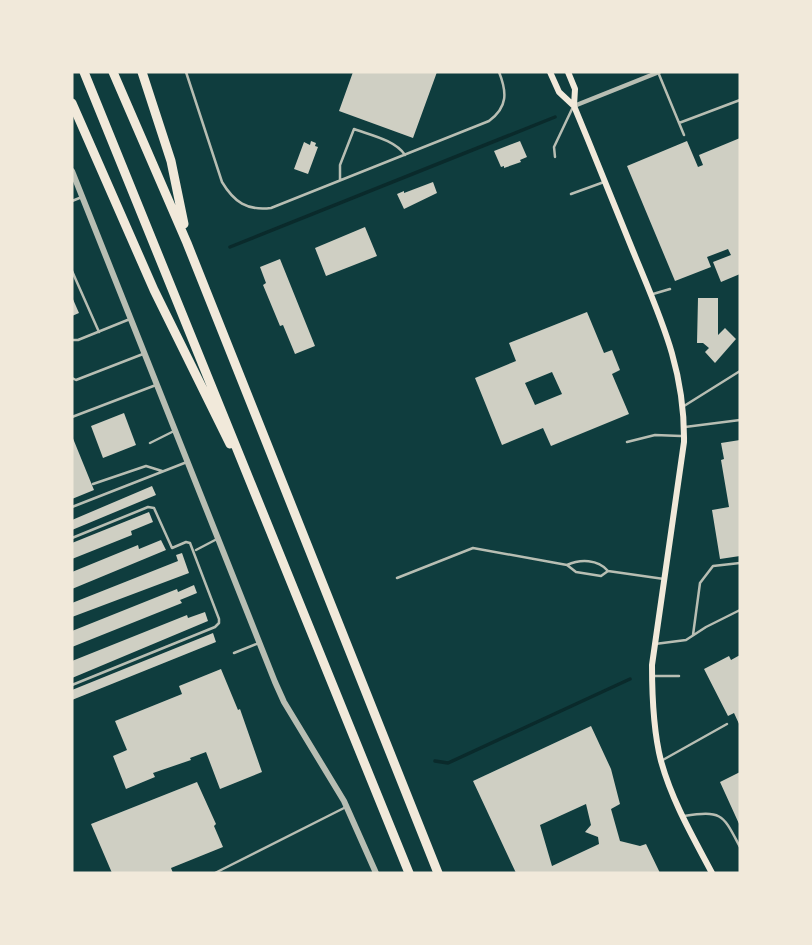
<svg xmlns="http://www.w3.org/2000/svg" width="812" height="945" viewBox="0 0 812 945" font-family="'Open Sans',sans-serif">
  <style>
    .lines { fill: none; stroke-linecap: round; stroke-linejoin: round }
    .stream { stroke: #0a2a2b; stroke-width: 3.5 }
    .building { fill: #cfcfc3; fill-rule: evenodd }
    .service { stroke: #b8beb3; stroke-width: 2.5 }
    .minor { stroke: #b8beb3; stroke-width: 4.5 }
    .tertiary { stroke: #b8beb3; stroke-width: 6 }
    .secondary { stroke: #f1e9da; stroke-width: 6 }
    .motorway { stroke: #f1e9da; stroke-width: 9 }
  </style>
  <rect width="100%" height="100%" fill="#0f3d3e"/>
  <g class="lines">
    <!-- stream -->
    <path class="stream" d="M230,247l325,-130
      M435,761l13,2 182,-84"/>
  </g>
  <!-- building -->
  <path class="building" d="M353,72h84l-24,66 -74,-27z
    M740,138v136l-19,8 -8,-20 18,-7 -3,-6 -21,8 4,10 -36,14 -48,-115 60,-25 11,26 5,-2 -4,-10z
    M311,141l5,2 -1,3 3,1 -10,27 -14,-5 10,-27 6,3z
    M520,141l7,16 -7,3 1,2 -17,6v-2l-3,1 -7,-16z
    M433,182l4,11 -33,16 -7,-15 7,-3v2z
    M365,227l12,29 -51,20 -11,-28z
    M280,259l35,87 -20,8 -12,-29 -3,1 -17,-41 3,-2 -6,-16z
    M72,297l7,16 -7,3z
    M698,298h20v37l7,-7 11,11 -21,24 -10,-11 4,-4 -6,-5h-6z
    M587,312l17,41 8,-3 8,20 -8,4 17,40 -78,32 -8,-18 -41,17 -27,-67 41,-17 -7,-18zM552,372l10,22 -27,11 -10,-22z
    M124,413l12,32 -33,13 -12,-32z
    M72,436l22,54 -22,9z
    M740,440v116l-20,3 -8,-49 17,-3 -8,-47 3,-1 -3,-16z
    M152,486l4,9 -84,35v-10z
    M149,512l4,10 -22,9 1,4 -60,24v-16z
    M161,540l5,10 -94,39v-17l66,-27 1,4z
    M182,553l7,20 -117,44v-14l106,-42 -2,-6z
    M194,585l3,8 -17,7 2,3 -110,44v-16l105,-42 1,3z
    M205,612l3,9 -136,57v-17l115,-46 1,3z
    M213,633l3,9 -144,58v-10z
    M740,655v71l-6,-13 -6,3 -24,-47 25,-13 2,4z
    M221,669l17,41 2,-1 22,63 -42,17 -14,-37 -16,6 1,2 -38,13 2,4 -29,12 -13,-33 14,-6 -12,-29 67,-27 -3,-8z
    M591,726l20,43 9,35 -9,5 9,32 20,5 6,-2 14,29h-144l-43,-92zM586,804l5,21 -6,7 13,5 1,7 -47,22 -12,-41z
    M740,772v54l-20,-44z
    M197,782l19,42 -2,2 9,21 -52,21 2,5h-61l-21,-49z"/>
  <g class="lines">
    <!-- service -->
    <path class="service" d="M186,72l36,110c12,20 25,29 49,26l218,-87c19,-14 18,-29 10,-49
      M658,72l26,63
      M679,123l61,-23
      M555,157l-1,-10 18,-38
      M340,179v-14l14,-36c16,6 41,11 51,26
      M571,194l33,-12
      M72,201l10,-4
      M72,271l27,61
      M653,294l17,-5
      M72,340h6l52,-21
      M72,378l4,2 67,-26
      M684,406l56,-35
      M72,417l84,-32
      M685,427l55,-7
      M627,442l28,-7 26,1
      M150,443l24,-12
      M93,484l53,-18 16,5
      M72,507l115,-45
      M72,538l76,-31 6,1 18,40 14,-6 4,1 29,76v4l-4,4 -143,58
      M196,550l21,-11
      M608,571l56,8
      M397,578l76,-30 94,17 9,7 25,4 7,-5c-10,-12 -28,-12 -41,-6
      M693,635l7,-52 13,-17 27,-3
      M655,644l31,-4 20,-13 34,-17
      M234,653l25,-10
      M652,676h27
      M661,761l66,-37
      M684,816c39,-6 39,-1 56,31
      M215,873l129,-65"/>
    <!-- minor -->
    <path class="minor" d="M574,106l85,-34"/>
    <!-- tertiary -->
    <path class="tertiary" d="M72,171l203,511 9,20 60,99 32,72"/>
    <!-- secondary -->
    <path class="secondary" d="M550,72l9,20 15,14c20,48 39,96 59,145 27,66 52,117 51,191l-32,223c0,31 1,65 9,96 11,40 32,76 51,112
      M568,72l7,17 -1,17"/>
    <!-- motorway -->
    <path class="motorway" d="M84,72l325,801
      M113,72l74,171 251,630
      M142,72l29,89 13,63
      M72,103l82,187 76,154"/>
  </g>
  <!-- border -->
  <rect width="812" height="945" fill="none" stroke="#f1e9da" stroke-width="147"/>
</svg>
